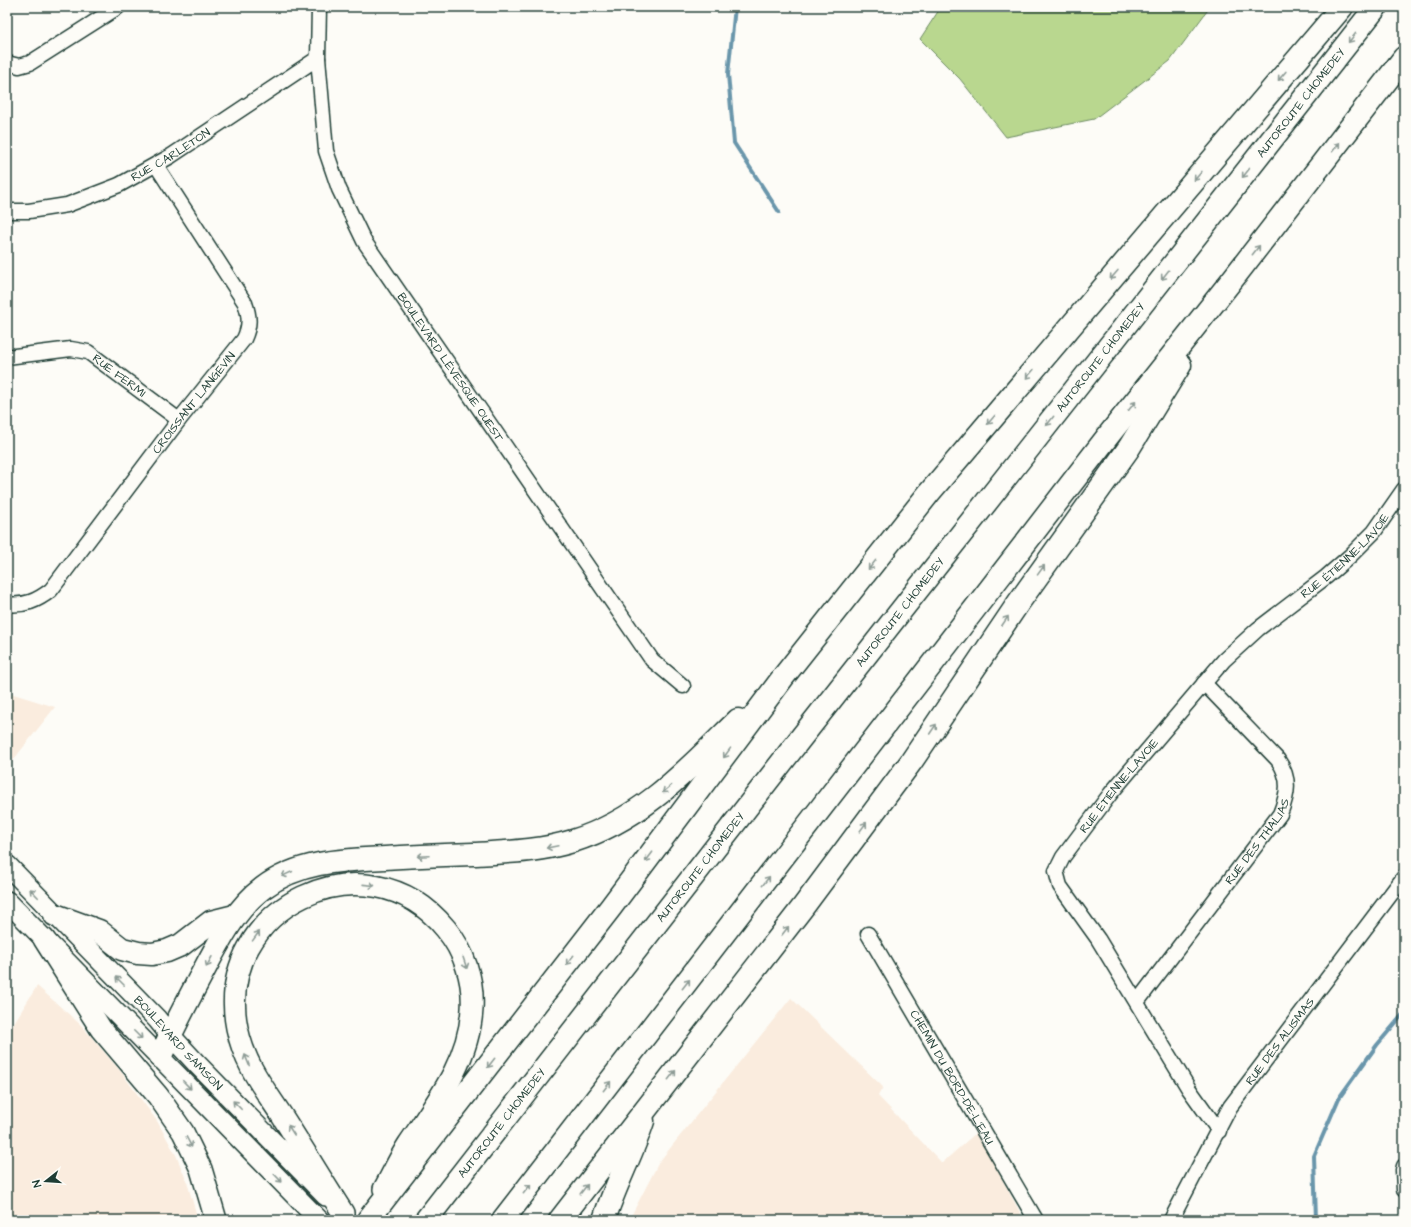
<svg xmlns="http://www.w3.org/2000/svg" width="1411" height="1227" viewBox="0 0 1411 1227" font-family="'Architects Daughter',sans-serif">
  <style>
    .built { fill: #faecde }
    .green { fill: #b9d78f; stroke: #6c8a62 }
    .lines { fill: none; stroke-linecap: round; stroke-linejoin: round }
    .stream { stroke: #6a96ab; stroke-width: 4 }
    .street-casing { stroke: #1f3d34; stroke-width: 17 }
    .secondary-casing { stroke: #1f3d34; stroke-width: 22 }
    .primary-casing { stroke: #1f3d34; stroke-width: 24 }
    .highway-casing { stroke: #1f3d34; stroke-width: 25 }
    .street { stroke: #fdfcf7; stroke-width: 14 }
    .secondary { stroke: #fdfcf7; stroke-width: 19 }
    .primary { stroke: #fdfcf7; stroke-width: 21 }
    .highway { stroke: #fdfcf7; stroke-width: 22 }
    .oneway { stroke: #8e9c96 }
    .labels { text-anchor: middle; stroke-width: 3; stroke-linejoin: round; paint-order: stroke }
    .street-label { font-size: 12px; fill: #1f3d34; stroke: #fdfcf7 }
  </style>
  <rect width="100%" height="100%" fill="#fdfcf7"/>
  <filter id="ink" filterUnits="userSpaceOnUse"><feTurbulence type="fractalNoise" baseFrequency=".025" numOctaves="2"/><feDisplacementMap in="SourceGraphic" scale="8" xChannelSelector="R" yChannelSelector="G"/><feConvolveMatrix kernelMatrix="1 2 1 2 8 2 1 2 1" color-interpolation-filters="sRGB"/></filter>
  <g filter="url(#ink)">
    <!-- built -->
    <path class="built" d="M7,692l48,15 -48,61z
      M37,986l44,39 40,47 36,49 19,34 11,27 11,38h-191v-186z
      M791,998l92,89 -5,9 64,67 35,-31 47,88h-395l30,-58z"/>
    <!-- green -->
    <path class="green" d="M941,7h269l-40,54 -76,58 -88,18 -46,-58 -40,-40z"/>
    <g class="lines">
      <!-- stream -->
      <path class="stream" d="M735,7l-7,67 6,69 45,69
        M1316,1220l-2,-64 25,-58 38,-53 27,-32"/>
      <defs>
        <g id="street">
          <path id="s1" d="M319,7l-1,51 8,93 13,38 25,52 288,419 31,26"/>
          <path d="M7,63l12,3 11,-3 88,-56"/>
          <path id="s2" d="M7,211h22l38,-6 52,-20 52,-29 147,-98"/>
          <path id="s3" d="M7,357l64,-8 17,3 91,68"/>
          <path id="s4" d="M7,604c18,2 30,-3 44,-14l128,-170 65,-81c6,-13 6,-22 1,-36l-89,-138"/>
          <path id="s5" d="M868,934l168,286"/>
          <path id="s6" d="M1137,1002l143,-188c8,-20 11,-35 -2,-54l-74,-77"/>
          <path id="s7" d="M1219,1131l-30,-42 -91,-150 -38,-53 -4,-15 7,-14 48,-64 113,-133 34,-31 68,-52 24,-21 24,-24 30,-43"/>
          <path d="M1404,1166l-1,4 1,20"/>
          <path id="s8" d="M1171,1220l59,-113 174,-230"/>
        </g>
        <g id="secondary">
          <path id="s9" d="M7,865l150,154 13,16 27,29 129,132"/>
          <path d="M7,901l312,319"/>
        </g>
        <path id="primary" d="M44,939l57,90 57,67 25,36 18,37 15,51
          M343,1213c-20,-31 -39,-63 -59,-94 -20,-31 -39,-53 -47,-91 -24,-121 130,-196 209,-99 18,22 28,51 26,80 -3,53 -36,94 -64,136 -9,14 -16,30 -24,44"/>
        <g id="highway">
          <path d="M55,915l44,16 23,18 16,4 14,1 15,-3 14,-6 30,-23 24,-6"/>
          <path d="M160,1057c14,-30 29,-59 44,-87 16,-30 32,-62 59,-82 36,-27 79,-28 122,-30 30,-2 61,-3 91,-4 33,-2 65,-3 97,-13 70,-22 114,-71 165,-121"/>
          <path d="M368,1220l243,-313 173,-231 145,-183 413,-486"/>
          <path id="s10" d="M426,1220l374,-481 576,-732"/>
          <path d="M503,1220l605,-784 124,-156 172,-222"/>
          <path d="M560,1220l243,-313 108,-145 108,-160 110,-154 51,-83"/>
          <path d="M604,1220c11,-35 28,-65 39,-99"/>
        </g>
      </defs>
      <!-- street casing -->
      <use href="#street" class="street-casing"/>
      <!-- secondary casing -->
      <use href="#secondary" class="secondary-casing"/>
      <!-- primary casing -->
      <use href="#primary" class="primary-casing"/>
      <!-- highway casing -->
      <use href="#highway" class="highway-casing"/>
      <!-- street -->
      <use href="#street" class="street"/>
      <!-- secondary -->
      <use href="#secondary" class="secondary"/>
      <!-- primary -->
      <use href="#primary" class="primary"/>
      <!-- highway -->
      <use href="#highway" class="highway"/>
    </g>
    <!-- one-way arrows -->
    <defs><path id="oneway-shaft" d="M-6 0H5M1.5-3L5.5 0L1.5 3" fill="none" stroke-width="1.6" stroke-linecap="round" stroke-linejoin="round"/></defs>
    <g class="oneway">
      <use href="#oneway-shaft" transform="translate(1352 38) rotate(128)"/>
      <use href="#oneway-shaft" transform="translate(1282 76) rotate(130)"/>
      <use href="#oneway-shaft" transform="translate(1336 147) rotate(-52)"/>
      <use href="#oneway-shaft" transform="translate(1246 173) rotate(129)"/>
      <use href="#oneway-shaft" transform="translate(1198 176) rotate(130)"/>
      <use href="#oneway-shaft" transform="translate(1256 250) rotate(-52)"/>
      <use href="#oneway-shaft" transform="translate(1114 275) rotate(131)"/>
      <use href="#oneway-shaft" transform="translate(1165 275) rotate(128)"/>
      <use href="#oneway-shaft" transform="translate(1030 374) rotate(130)"/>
      <use href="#oneway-shaft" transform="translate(1132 406) rotate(-51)"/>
      <use href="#oneway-shaft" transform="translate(991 420) rotate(130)"/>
      <use href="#oneway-shaft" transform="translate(1050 421) rotate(128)"/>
      <use href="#oneway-shaft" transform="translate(872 565) rotate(129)"/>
      <use href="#oneway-shaft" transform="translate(1041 570) rotate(-54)"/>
      <use href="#oneway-shaft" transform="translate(1005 621) rotate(-56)"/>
      <use href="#oneway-shaft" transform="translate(933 729) rotate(-56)"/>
      <use href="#oneway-shaft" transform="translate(727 753) rotate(126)"/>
      <use href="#oneway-shaft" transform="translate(667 789) rotate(140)"/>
      <use href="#oneway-shaft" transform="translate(863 827) rotate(-54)"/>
      <use href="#oneway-shaft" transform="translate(552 847) rotate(168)"/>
      <use href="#oneway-shaft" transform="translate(423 856) rotate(177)"/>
      <use href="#oneway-shaft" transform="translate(649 857) rotate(127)"/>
      <use href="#oneway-shaft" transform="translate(287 874) rotate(155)"/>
      <use href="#oneway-shaft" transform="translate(766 881) rotate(-52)"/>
      <use href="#oneway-shaft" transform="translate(369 885) rotate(6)"/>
      <use href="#oneway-shaft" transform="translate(34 893) rotate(-134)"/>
      <use href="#oneway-shaft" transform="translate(785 931) rotate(-52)"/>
      <use href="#oneway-shaft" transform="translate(256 936) rotate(-54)"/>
      <use href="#oneway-shaft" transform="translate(570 960) rotate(128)"/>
      <use href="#oneway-shaft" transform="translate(209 962) rotate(119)"/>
      <use href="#oneway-shaft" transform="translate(465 963) rotate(71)"/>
      <use href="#oneway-shaft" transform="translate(120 981) rotate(-135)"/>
      <use href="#oneway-shaft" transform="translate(686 984) rotate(-52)"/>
      <use href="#oneway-shaft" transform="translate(138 1035) rotate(45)"/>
      <use href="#oneway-shaft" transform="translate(247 1060) rotate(-112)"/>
      <use href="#oneway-shaft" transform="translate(491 1063) rotate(128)"/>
      <use href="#oneway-shaft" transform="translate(672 1075) rotate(-52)"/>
      <use href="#oneway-shaft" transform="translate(187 1085) rotate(46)"/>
      <use href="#oneway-shaft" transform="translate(607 1086) rotate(-52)"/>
      <use href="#oneway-shaft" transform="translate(237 1105) rotate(-134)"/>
      <use href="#oneway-shaft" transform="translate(291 1130) rotate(-123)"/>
      <use href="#oneway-shaft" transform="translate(189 1142) rotate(62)"/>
      <use href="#oneway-shaft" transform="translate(278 1178) rotate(46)"/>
      <use href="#oneway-shaft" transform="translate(527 1189) rotate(-52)"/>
      <use href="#oneway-shaft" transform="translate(584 1189) rotate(-52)"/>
    </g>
  </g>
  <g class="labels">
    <!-- street labels -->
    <g class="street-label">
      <text dy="4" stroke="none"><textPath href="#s10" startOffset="1419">AUTOROUTE CHOMEDEY</textPath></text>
      <text dy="4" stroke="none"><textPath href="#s2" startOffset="176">RUE CARLETON</textPath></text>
      <text dy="4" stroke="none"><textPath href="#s10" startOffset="1095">AUTOROUTE CHOMEDEY</textPath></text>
      <text dy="4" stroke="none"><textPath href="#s1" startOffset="395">BOULEVARD LÉVESQUE OUEST</textPath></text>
      <text dy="4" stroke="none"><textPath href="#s3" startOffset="121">RUE FERMI</textPath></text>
      <text dy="4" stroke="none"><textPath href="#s4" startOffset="283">CROISSANT LANGEVIN</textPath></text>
      <text dy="4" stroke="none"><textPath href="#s7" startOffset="738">RUE ÉTIENNE-LAVOIE</textPath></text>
      <text dy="4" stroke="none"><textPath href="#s10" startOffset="771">AUTOROUTE CHOMEDEY</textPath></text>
      <text dy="4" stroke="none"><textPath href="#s7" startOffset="414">RUE ÉTIENNE-LAVOIE</textPath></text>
      <text dy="4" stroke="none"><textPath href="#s6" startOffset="201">RUE DES THALIAS</textPath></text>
      <text dy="4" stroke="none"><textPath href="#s10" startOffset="447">AUTOROUTE CHOMEDEY</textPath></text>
      <text dy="4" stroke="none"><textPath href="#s8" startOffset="210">RUE DES ALISMAS</textPath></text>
      <text dy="4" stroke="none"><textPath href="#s9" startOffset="247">BOULEVARD SAMSON</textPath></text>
      <text dy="4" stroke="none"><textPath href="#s5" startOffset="166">CHEMIN DU BORD-DE-L'EAU</textPath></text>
      <text dy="4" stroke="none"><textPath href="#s10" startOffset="123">AUTOROUTE CHOMEDEY</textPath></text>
    </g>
  </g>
  <!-- margin -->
  <rect width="1411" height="1227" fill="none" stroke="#fdfcf7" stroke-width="24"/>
  <rect x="12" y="12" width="1387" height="1203" fill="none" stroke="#1f3d34" stroke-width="1.5" filter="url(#ink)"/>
  <!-- north arrow -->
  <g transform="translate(46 1181) rotate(253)" stroke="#fdfcf7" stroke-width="3" paint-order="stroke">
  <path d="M0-3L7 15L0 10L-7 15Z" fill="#1f3d34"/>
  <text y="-6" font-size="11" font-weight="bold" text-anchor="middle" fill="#1f3d34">N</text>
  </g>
</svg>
